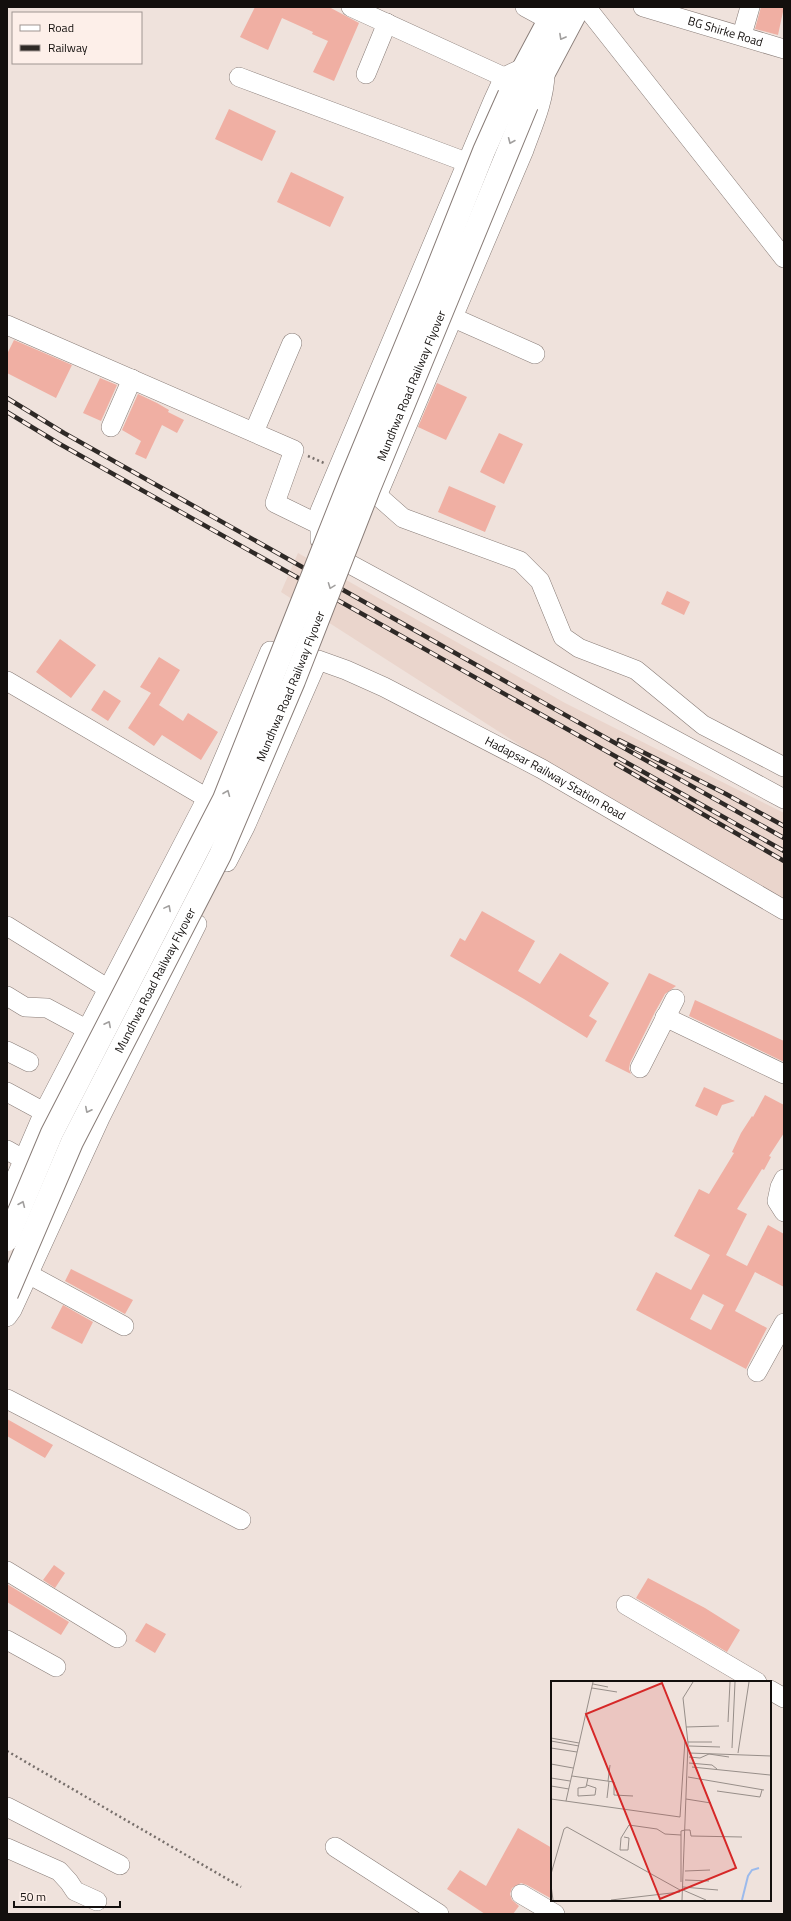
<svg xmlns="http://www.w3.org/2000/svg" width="791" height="1921" viewBox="0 0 791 1921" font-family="'Titillium Web',sans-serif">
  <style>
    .built { fill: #ead5cc }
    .building { fill: #f0afa3; fill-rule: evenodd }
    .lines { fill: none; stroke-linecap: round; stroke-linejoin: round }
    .minor-casing { stroke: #887c77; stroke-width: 20 }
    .highway-casing { stroke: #887c77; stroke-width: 24 }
    .path { stroke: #776f6b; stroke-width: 2.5; stroke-dasharray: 2 3; stroke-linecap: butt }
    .minor { stroke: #fff; stroke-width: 19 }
    .highway { stroke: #fff; stroke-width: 22 }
    .rail-casing { stroke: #2e2926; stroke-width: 4.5 }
    .rail { stroke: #fdefe9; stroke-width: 3; stroke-dasharray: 9; stroke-linecap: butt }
    .highway-bridge-casing { stroke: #887c77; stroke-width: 24; stroke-linecap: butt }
    .highway-bridge { stroke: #fff; stroke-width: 22 }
    .oneway { stroke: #a19f9e }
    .labels { text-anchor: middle; stroke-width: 3; stroke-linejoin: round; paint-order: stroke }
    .street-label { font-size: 12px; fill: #130f0d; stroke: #fdefe9 }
    .inset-river { fill: none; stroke: #9bbaec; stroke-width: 2 }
    .inset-road { fill: none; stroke: #978e89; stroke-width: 1 }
    .view { fill: #d62828; fill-opacity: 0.15; stroke: #d62828; stroke-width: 2 }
    .inset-edge { fill: none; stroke: #130f0d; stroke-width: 2 }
  </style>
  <rect width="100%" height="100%" fill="#efe2dc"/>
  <!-- built -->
  <path class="built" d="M298,553l267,150 219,110v89l-244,-144 -259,-166z"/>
  <!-- building -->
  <path class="building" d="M255,7h74l30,16 -25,58 -21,-9 15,-31 -16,-7 1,-2 -31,-14 -14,32 -28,-13z
    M761,7h23l-6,28 -23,-6z
    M229,109l47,22 -14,30 -47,-22z
    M291,172l53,25 -14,30 -53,-25z
    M14,340l58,25 -16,33 -49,-25v-19z
    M100,378l17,7 -16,36 -18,-8z
    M437,383l30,14 -21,43 -28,-13z
    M138,394l19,9 12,7 -1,2 16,8 -7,13 -15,-8 -16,34 -11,-5 6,-13 -19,-11z
    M499,433l24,11 -19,40 -24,-12z
    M449,486l47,20 -11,26 -47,-20z
    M667,591l23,11 -6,13 -23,-11z
    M60,639l36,26 -25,33 -35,-26z
    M159,657l21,13 -21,35 24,16 5,-8 30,19 -17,28 -39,-25 -8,11 -26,-18 23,-35 -11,-6z
    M104,690l17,11 -13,20 -17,-11z
    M482,911l53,30 -17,30 22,13 20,-31 49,30 -20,33 8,5 -10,17 -63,-39 -74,-43 10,-18 5,3z
    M649,973l27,13 -11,8 -10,18 -25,51 -1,6 2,5 -26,-13z
    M695,1000l89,41v21l-95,-46z
    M704,1087l31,14 -13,4 -5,11 -22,-10z
    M765,1095l19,10v28l-15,23 2,1 -7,13 -2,-1 -25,40 10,5 -21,41 21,11 21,-41 16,9v53l-29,-15 -20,39 32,17 -21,41 -110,-59 20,-38 35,18 19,-35 -36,-19 25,-47 10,5 25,-41 -2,-1 9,-19 11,-17 1,1zM703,1294l21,11 -13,25 -21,-11z
    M71,1269l62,31 -8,14 -60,-33z
    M63,1305l30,17 -11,22 -31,-16z
    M7,1419l46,26 -8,13 -38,-22z
    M54,1565l11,8 -10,15 -12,-8z
    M648,1578l57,30 35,22 -13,22 -91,-54z
    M7,1584l62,38 -8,13 -54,-33z
    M146,1623l20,11 -11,19 -20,-12z
    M518,1828l34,20v51l-25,-14 -6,-2 -9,5 -2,6 2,6 7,6 -6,8h-28l-38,-25 13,-19 26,16z"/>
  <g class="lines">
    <defs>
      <g id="minor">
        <path d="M351,7l153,70"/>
        <path d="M525,7l24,13"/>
        <path d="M586,7l198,251"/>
        <path id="s1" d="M643,7l141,42"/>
        <path d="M742,35l8,-28"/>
        <path d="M366,74l21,-51"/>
        <path d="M239,77l227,85"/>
        <path d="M454,318l81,36"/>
        <path d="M7,325l287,125 -19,53 45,22v15l13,15 451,244"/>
        <path d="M111,427l21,-48"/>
        <path d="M254,432l38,-89"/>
        <path d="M380,489l144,-339c9,-25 20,-49 21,-75"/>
        <path d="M378,496l25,22 117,43 20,20 23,56 16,11 57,22 67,55 81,42"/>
        <path d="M344,535l-24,-10v-14l173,-410 11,-24 21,-10"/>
        <path d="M7,681l200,117"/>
        <path id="s2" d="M227,862l18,-35 73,-167 28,10 38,17 158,82 242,141"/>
        <path d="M7,926l100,62"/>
        <path d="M7,996l18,11 22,1 39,21"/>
        <path d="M665,1017l119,57"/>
        <path d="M7,1051l22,11"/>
        <path d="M640,1068l35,-69"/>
        <path d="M7,1092l37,20"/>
        <path d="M7,1150l16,9"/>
        <path d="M784,1179l-4,8 -3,14 7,11"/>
        <path d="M7,1198l37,-86 163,-314 63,-147"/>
        <path d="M28,1274l96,52"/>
        <path d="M7,1317l5,-7 88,-192 97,-194"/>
        <path d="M757,1372l27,-49"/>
        <path d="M7,1399l234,121"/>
        <path d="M7,1571l110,67"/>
        <path d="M626,1605l131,77"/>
        <path d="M7,1640l49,27"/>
        <path d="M770,1690l14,8"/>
        <path d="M7,1807l113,58"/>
        <path d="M335,1847l104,67"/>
        <path d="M7,1848l52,23 10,11 6,9 22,10"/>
        <path d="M521,1894l34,20"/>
      </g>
      <path id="highway" d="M509,95l47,-88
        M527,105l52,-98"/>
    </defs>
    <!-- minor casing -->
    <use href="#minor" class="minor-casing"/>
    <!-- highway casing -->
    <use href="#highway" class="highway-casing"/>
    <!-- path -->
    <path class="path" d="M308,456l16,7
      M7,1751l234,136"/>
    <!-- minor -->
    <use href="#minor" class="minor"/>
    <!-- highway -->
    <use href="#highway" class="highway"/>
    <defs>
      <path id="rail" d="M7,398l57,35 720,405
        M7,412l51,31 726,408
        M619,740l107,54 58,32
        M616,764l168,97"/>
    </defs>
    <!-- rail casing -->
    <use href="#rail" class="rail-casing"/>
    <!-- rail -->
    <use href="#rail" class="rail"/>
    <defs>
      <g id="highway-bridge">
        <path d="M7,1240l45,-107 172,-334 126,-318 80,-194 54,-136 25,-56"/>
        <path id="s3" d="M7,1294l65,-152 148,-287 74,-174 75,-192 158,-384"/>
      </g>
    </defs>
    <!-- highway-bridge casing -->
    <use href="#highway-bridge" class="highway-bridge-casing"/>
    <!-- highway-bridge -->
    <use href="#highway-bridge" class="highway-bridge"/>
  </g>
  <!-- one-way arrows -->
  <defs><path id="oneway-chevron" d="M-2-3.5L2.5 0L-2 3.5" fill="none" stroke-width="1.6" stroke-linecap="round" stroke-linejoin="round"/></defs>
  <g class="oneway">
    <use href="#oneway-chevron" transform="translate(562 37) rotate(119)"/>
    <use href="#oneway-chevron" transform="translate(511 141) rotate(113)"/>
    <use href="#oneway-chevron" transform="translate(331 586) rotate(111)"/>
    <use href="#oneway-chevron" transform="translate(227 793) rotate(-68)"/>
    <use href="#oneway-chevron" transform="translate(168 908) rotate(-62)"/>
    <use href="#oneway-chevron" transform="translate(108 1024) rotate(-63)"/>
    <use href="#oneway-chevron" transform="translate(88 1110) rotate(117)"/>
    <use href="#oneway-chevron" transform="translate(22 1204) rotate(-67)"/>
  </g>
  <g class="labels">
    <!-- street labels -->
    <g class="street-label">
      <text dy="4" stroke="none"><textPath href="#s1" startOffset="86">BG Shirke Road</textPath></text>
      <text dy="4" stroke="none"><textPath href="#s3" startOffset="995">Mundhwa Road Railway Flyover</textPath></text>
      <text dy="4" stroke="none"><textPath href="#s3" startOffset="671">Mundhwa Road Railway Flyover</textPath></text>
      <text dy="4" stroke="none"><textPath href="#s2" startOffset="487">Hadapsar Railway Station Road</textPath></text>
      <text dy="4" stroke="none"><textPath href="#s3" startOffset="347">Mundhwa Road Railway Flyover</textPath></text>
    </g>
  </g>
  <!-- overview -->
  <g transform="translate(551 1681)">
    <rect width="220" height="220" fill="#efe2dc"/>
    <path class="inset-river" d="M191,219l6,-24 4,-6 7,-2"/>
    <path class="inset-road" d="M42,3l15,3M41,7l25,4M177,41l2,-40M135,46l33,-1M0,57l28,5M0,60l28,5M137,61h24M138,65l31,1M0,67l26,4M181,67l3,-66M138,72l82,3M187,72l11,-71M138,76l11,1 9,-4 20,3M138,82l23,2 5,4M0,83l22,4M141,86l78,8M21,95l42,6v13l19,1M137,96l76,13M0,97l19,3M57,100l2,-16M36,104l9,3 -1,7 -17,1v-8l8,-1 2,-9M0,105l18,3M166,110l43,6 2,-7M56,117l2,-17M0,118l129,18 5,-77M135,118l25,4M15,120l27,-119M134,149h5l1,6 51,1M73,156l5,1 -1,12h-8l1,-12 8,-13 28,4 8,5 16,1M134,190l25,-1M0,193l13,-45 3,-2 113,63M134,199l24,1M130,201v-51l4,-1M0,204l2,15M132,206l35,3M132,209l23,10M60,219l69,-8M131,219l6,-157 -5,-45 10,-16"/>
    <path class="view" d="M111,2l74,185 -76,31 -74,-185z"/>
    <rect width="220" height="220" class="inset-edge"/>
  </g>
  <!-- border -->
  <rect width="791" height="1921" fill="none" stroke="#130f0d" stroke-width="16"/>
  <!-- legend -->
  <rect x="12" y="12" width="130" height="52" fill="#fdefe9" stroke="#9f9591"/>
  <rect x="20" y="25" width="20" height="6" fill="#ffffff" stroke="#9f9591"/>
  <text x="48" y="32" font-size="12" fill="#130f0d">Road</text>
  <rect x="20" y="45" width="20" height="6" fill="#2e2926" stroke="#9f9591"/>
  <text x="48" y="52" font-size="12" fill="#130f0d">Railway</text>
  <!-- scale -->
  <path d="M14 1901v6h106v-6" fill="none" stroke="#130f0d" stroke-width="2"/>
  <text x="20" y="1901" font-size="12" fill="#130f0d" stroke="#fdefe9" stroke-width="3" paint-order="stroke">50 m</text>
</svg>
